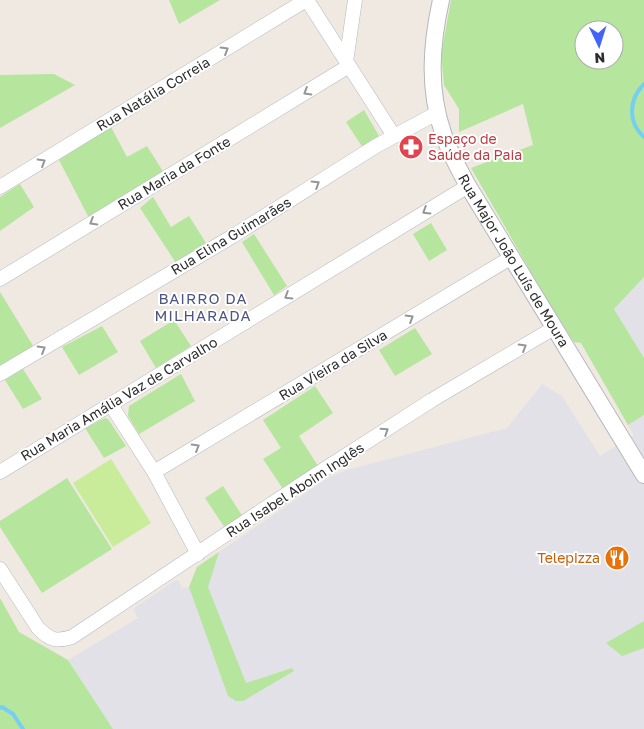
<svg xmlns="http://www.w3.org/2000/svg" width="644" height="729" viewBox="0 0 644 729" font-family="'Golos Text',sans-serif">
  <style>
    .industrial { fill: #e3e1e8 }
    .green { fill: #b6e59e; fill-rule: evenodd }
    .pitch { fill: #c9ec9a }
    .lines { fill: none; stroke-linecap: round; stroke-linejoin: round }
    .stream { stroke: #75cff0; stroke-width: 4 }
    .minor-casing { stroke: #b4b7c1; stroke-width: 15 }
    .tertiary-casing { stroke: #b4b7c1; stroke-width: 18 }
    .minor { stroke: #fff; stroke-width: 14 }
    .tertiary { stroke: #fff; stroke-width: 16 }
    .oneway { stroke: #969696 }
    .labels { text-anchor: middle; stroke-width: 4; stroke-linejoin: round; paint-order: stroke }
    .street-label { font-size: 14px; fill: #2e2e2e; stroke: #fff }
    .health-label { font-size: 14px; fill: #be3a42; stroke: #fff; text-anchor: start }
    .food-label { font-size: 14px; fill: #c56008; stroke: #fff; text-anchor: end }
    .neighbourhood-label { font-size: 15px; letter-spacing: 1px; fill: #4d5680; stroke: #fff }
  </style>
  <rect width="100%" height="100%" fill="#efe9e1"/>
  <!-- industrial -->
  <path class="industrial" d="M644,277v81l-30,-49z
    M542,384l20,12 38,60 34,-21 -6,-10 16,-10v314h-531l-45,-69 70,-42 -5,-9 41,-28 4,-1 4,8 7,-1 8,-20 132,-90 18,-7 160,-42z"/>
  <!-- green -->
  <path class="green" d="M169,0h51l-41,24z
    M451,0h193v277l-30,32 30,49v57l-16,10 -47,-82 -7,-1 -28,-44 -75,-130 62,-23 -10,-41 -64,28v-23l-15,-24 -3,-30zM584,30h30v30h-30z
    M54,74l21,11 -75,43v-53z
    M364,110l15,26 -1,3 -15,9 -17,-26z
    M111,127l16,30 20,-11 17,27 -75,45 -30,-58z
    M20,184l14,23 -34,24v-34z
    M153,197l18,30 18,-11 17,27 -30,20 -36,-55z
    M431,223l16,27 -18,11 -16,-27z
    M254,234l33,52 -13,9 -32,-53z
    M0,292l35,57 -35,19z
    M174,320l17,26 -35,22 -16,-27z
    M102,326l16,26 -39,23 -17,-28z
    M415,328l17,26 -37,22 -16,-26z
    M23,369l19,30 -19,10 -18,-29z
    M181,374l14,27 -56,33 -11,-18 1,-10z
    M315,386l18,27 -34,23 19,30 -35,23 -20,-30 18,-11 -18,-28z
    M105,418l3,1 18,27 -22,12 -19,-30z
    M67,478l45,71 -70,44 -42,-66v-6z
    M223,486l20,31 -18,11 -20,-30z
    M219,552l-11,35 38,96 46,-15 2,3 -51,30h-7l-8,-5 -39,-109 8,-20z
    M0,598l19,34 49,28 45,69h-113z
    M644,621v27l-22,8 -16,-13z"/>
  <!-- pitch -->
  <path class="pitch" d="M111,459l40,64 -38,24 -40,-64z"/>
  <g class="lines">
    <!-- stream -->
    <path class="stream" d="M644,84c-15,15 -17,38 0,53
      M0,708l2,-1 11,7 10,15"/>
    <defs>
      <path id="minor" d="M307,0l87,136
        M346,62l9,-62
        M0,187l306,-187
        M0,279l349,-213
        M0,374l233,-138 143,-90 61,-33
        M111,405l43,67 44,82
        M0,472l468,-286
        M154,472l358,-215
        M0,569l38,59c12,12 18,14 34,9l234,-156 126,-81 122,-72"/>
      <g id="tertiary">
        <path id="s1" d="M441,0c-10,45 -13,89 2,133 6,19 16,36 25,53l176,289"/>
      </g>
    </defs>
    <!-- minor casing -->
    <use href="#minor" class="minor-casing"/>
    <!-- tertiary casing -->
    <use href="#tertiary" class="tertiary-casing"/>
    <!-- minor -->
    <use href="#minor" class="minor"/>
    <!-- tertiary -->
    <use href="#tertiary" class="tertiary"/>
  </g>
  <!-- one-way arrows -->
  <defs><path id="oneway-chevron" d="M-2-3.5L2.5 0L-2 3.5" fill="none" stroke-width="1.6" stroke-linecap="round" stroke-linejoin="round" transform="scale(1.25)"/></defs>
  <g class="oneway">
    <use href="#oneway-chevron" transform="translate(225 50) rotate(-31)"/>
    <use href="#oneway-chevron" transform="translate(307 92) rotate(149)"/>
    <use href="#oneway-chevron" transform="translate(42 162) rotate(-31)"/>
    <use href="#oneway-chevron" transform="translate(316 184) rotate(-32)"/>
    <use href="#oneway-chevron" transform="translate(426 211) rotate(148)"/>
    <use href="#oneway-chevron" transform="translate(93 222) rotate(149)"/>
    <use href="#oneway-chevron" transform="translate(288 296) rotate(148)"/>
    <use href="#oneway-chevron" transform="translate(410 318) rotate(-31)"/>
    <use href="#oneway-chevron" transform="translate(523 347) rotate(-31)"/>
    <use href="#oneway-chevron" transform="translate(42 349) rotate(-31)"/>
    <use href="#oneway-chevron" transform="translate(385 431) rotate(-33)"/>
    <use href="#oneway-chevron" transform="translate(196 447) rotate(-31)"/>
  </g>
  <!-- icons -->
  <defs>
    <symbol id="pharmacy-disc" viewBox="-11 -11 22 22"><circle r="9.5" fill="#e0444e" stroke="#fff"/><path d="M-2-6h4v4h4v4h-4v4h-4v-4h-4v-4h4Z" fill="#fff"/></symbol>
    <symbol id="restaurant-disc" viewBox="-11 -11 22 22"><circle r="9.5" fill="#e8710a" stroke="#fff"/><path d="M-5-6h1v4h1v-4h1v4h1v-4h1v5L-1.5 .5V6h-2V.5L-5-1ZM5-6V6H3V1.5H1.5Q1.5-4 5-6Z" fill="#fff"/></symbol>
  </defs>
  <g fill-rule="evenodd">
    <use href="#pharmacy-disc" x="397" y="133" width="28" height="28"/>
    <use href="#restaurant-disc" x="603" y="544" width="28" height="28"/>
  </g>
  <g class="labels">
    <!-- street labels -->
    <g class="street-label">
      <text transform="translate(153 94) rotate(-31)" y="5">Rua Natália Correia</text>
      <text transform="translate(174 173) rotate(-31)" y="5">Rua Maria da Fonte</text>
      <text transform="translate(231 236) rotate(-31)" y="5">Rua Elina Guimarães</text>
      <text dy="5" stroke="none"><textPath href="#s1" startOffset="281">Rua Major João Luís de Moura</textPath></text>
      <text transform="translate(333 365) rotate(-31)" y="5">Rua Vieira da Silva</text>
      <text transform="translate(119 399) rotate(-31)" y="5">Rua Maria Amália Vaz de Carvalho</text>
      <text transform="translate(295 490) rotate(-33)" y="5">Rua Isabel Aboim Inglês</text>
    </g>
    <!-- health labels -->
    <g class="health-label">
      <text x="428" y="144">Espaço de<tspan x="428" dy="16">Saúde da Paia</tspan></text>
    </g>
    <!-- food labels -->
    <g class="food-label">
      <text x="600" y="563">Telepizza</text>
    </g>
    <!-- neighbourhood labels -->
    <g class="neighbourhood-label">
      <text x="203" y="304">BAIRRO DA<tspan x="203" dy="17">MILHARADA</tspan></text>
    </g>
  </g>
  <!-- north arrow -->
  <g transform="translate(599 45) rotate(176)"><circle r="24" fill="#ffffff" stroke="#ababab"/>
  <path d="M0-4L9 19L0 12L-9 19Z" fill="#4264fb"/>
  <text y="-8" font-size="14" font-weight="bold" text-anchor="middle" fill="#2e2e2e">N</text>
  </g>
</svg>
